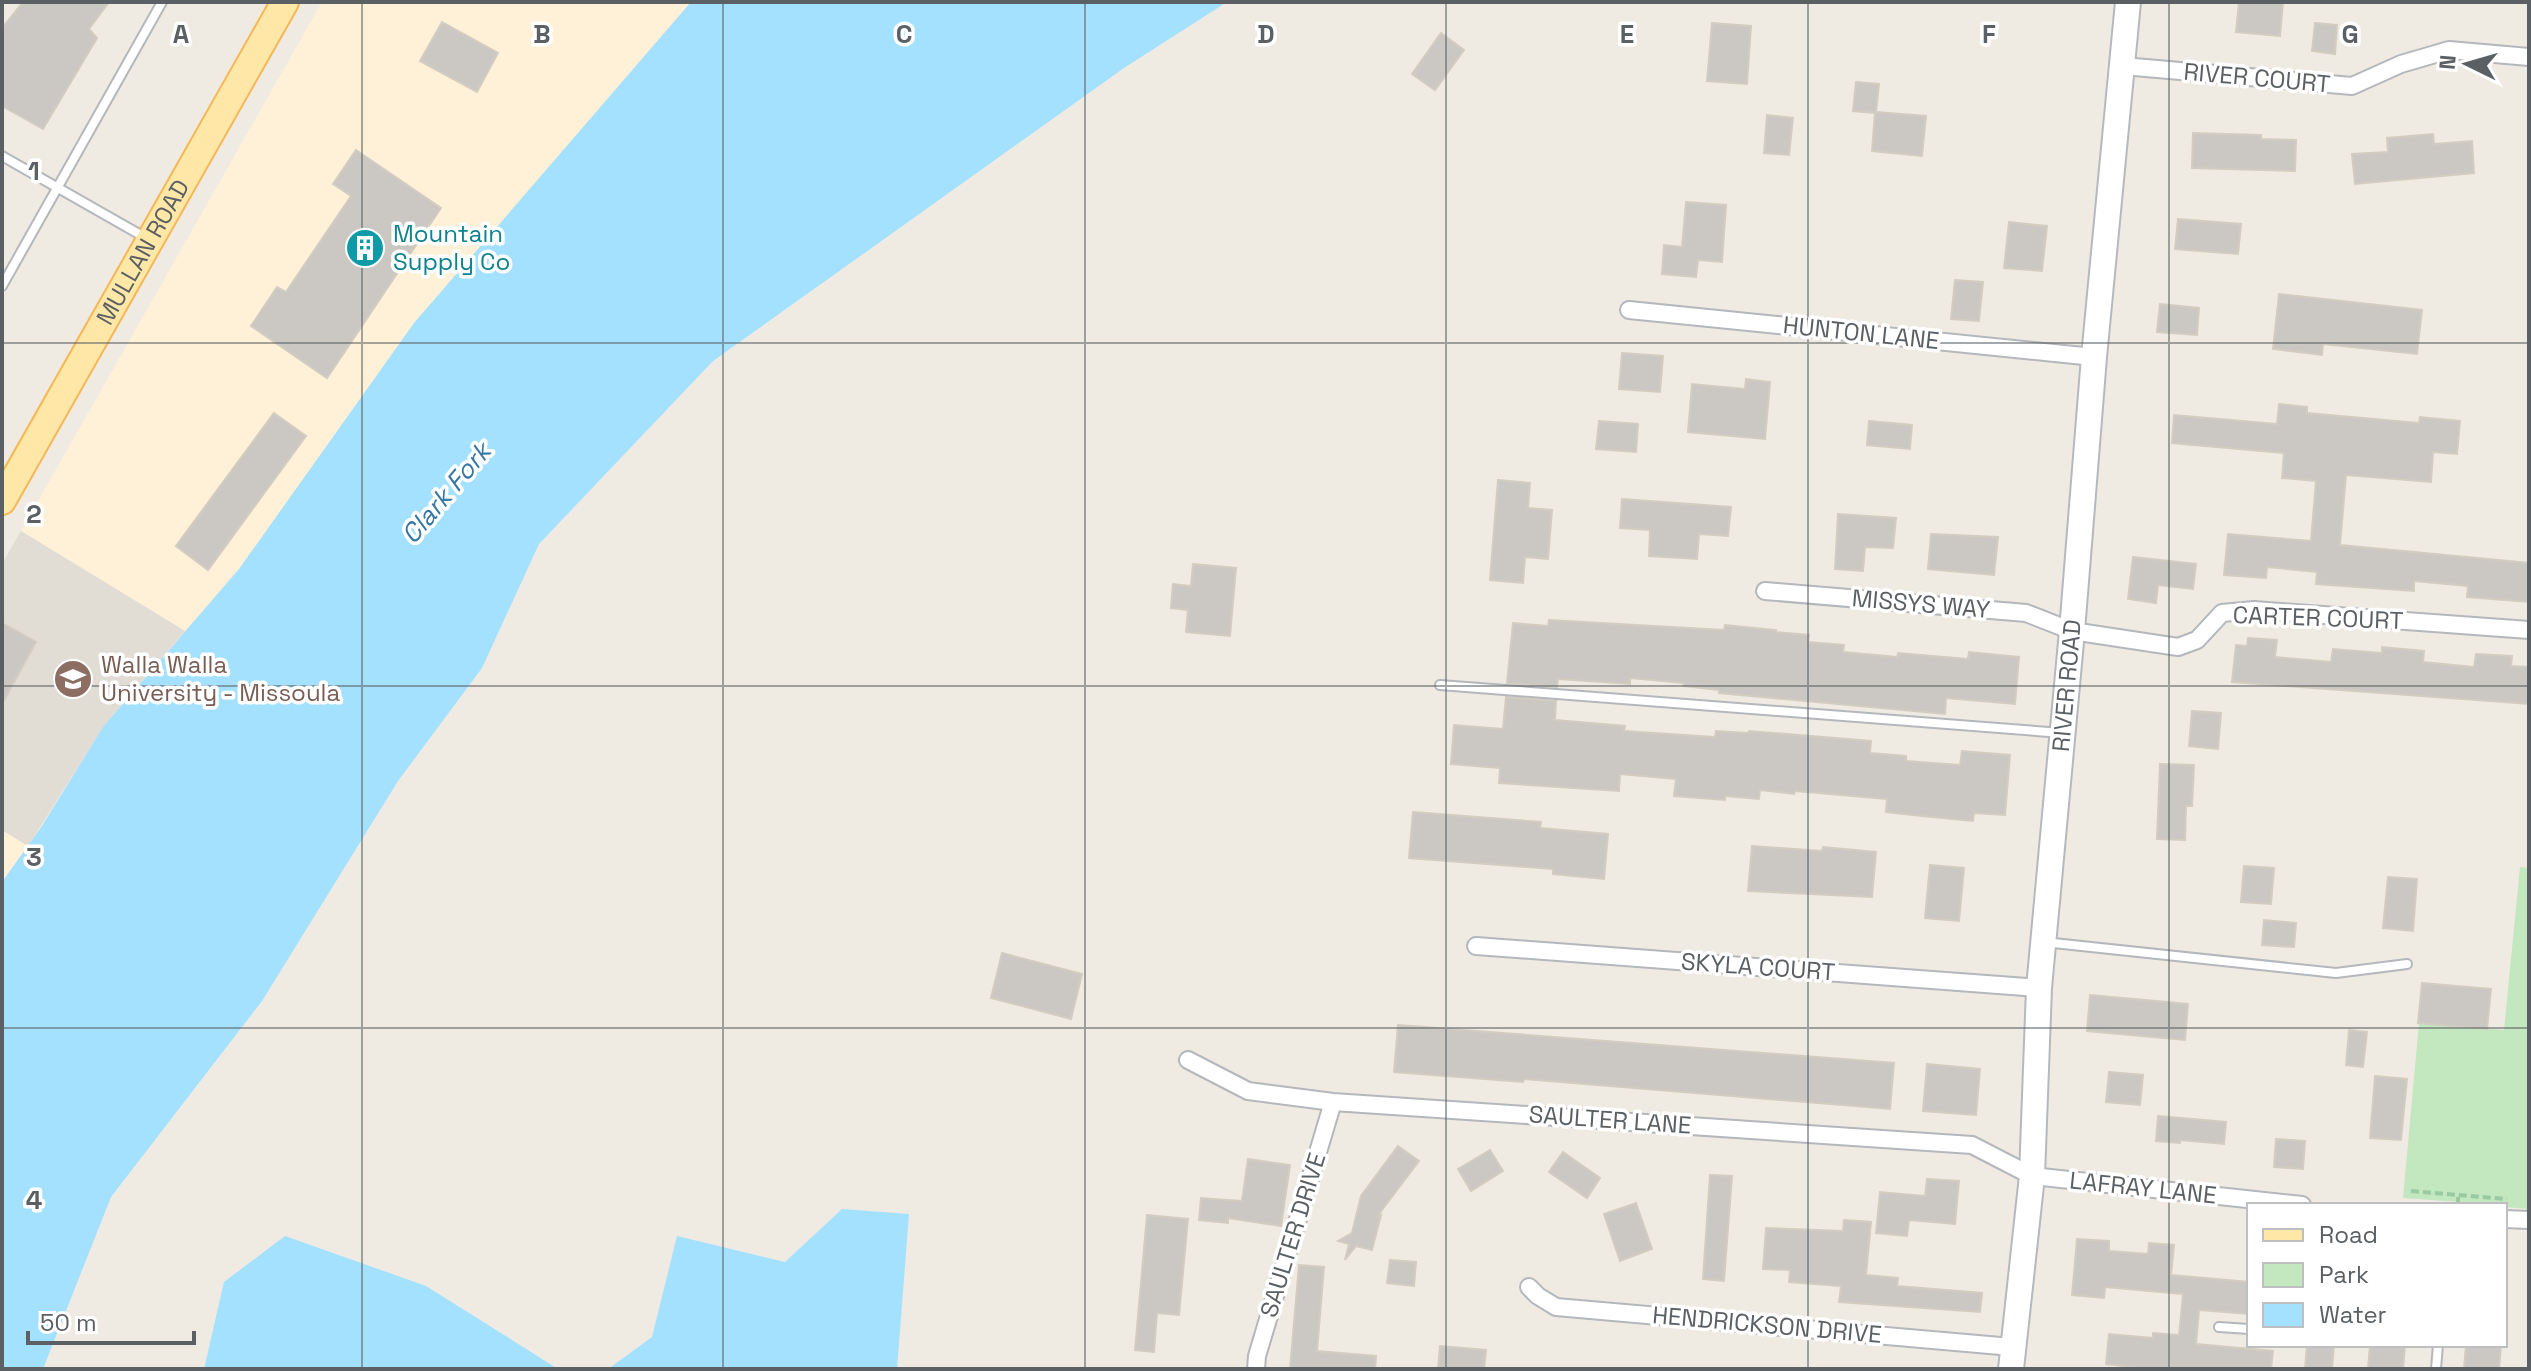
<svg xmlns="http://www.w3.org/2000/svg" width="2531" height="1371" viewBox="0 0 2531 1371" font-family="'Space Grotesk',sans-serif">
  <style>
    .commercial { fill: #fff1d8 }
    .education { fill: #e1dcd4 }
    .green { fill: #c3e7bf }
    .water { fill: #a3e1ff }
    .building { fill: #cbc7c2; stroke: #d3ccc1; stroke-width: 2 }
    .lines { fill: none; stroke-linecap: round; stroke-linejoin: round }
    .lane-casing { stroke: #b4b7bb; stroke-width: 12 }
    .street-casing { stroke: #b4b7bb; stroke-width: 20 }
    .secondary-casing { stroke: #b5b9be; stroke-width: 28 }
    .primary-casing { stroke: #f6b755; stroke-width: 30 }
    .path { stroke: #99caa2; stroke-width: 4; stroke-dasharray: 8 4; stroke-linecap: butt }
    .lane { stroke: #fff; stroke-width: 8 }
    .street { stroke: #fff; stroke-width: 16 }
    .secondary { stroke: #fff; stroke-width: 24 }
    .primary { stroke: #ffe7a8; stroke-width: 26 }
    .grid { fill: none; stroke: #5b6064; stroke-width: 2; stroke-opacity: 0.55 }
    .labels { text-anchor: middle; stroke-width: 7; stroke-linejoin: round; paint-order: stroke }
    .street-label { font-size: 24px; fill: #5b6064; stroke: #fff }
    .culture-label { font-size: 24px; fill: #0d838f; stroke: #fff; text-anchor: start }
    .education-label { font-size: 24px; fill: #785e54; stroke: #fff; text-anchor: start }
    .water-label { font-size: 26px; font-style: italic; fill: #3777a3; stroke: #fff }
    .grid-label { font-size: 26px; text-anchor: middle; font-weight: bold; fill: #5b6064; stroke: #fff; stroke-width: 7; stroke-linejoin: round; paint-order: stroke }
  </style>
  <rect width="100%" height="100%" fill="#efebe3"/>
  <!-- commercial -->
  <path class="commercial" d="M322,2h369l-102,120 -350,447 -54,62 -164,-100z
    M2,830l26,16 -26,36z"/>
  <!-- education -->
  <path class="education" d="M21,531l164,100 -82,96 -75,119 -26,-16v-266z"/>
  <!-- green -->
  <path class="green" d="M2520,867l9,1v341l-24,-2v-2l-102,-7 16,-175 85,7z"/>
  <!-- water -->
  <path class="water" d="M691,2h536l-103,66 -411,293 -174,183 -57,124 -84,113 -136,220 -151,196 -68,172h-41v-487l40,-56 61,-99 136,-158 175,-246z
    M842,1209l67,5 -12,155h-289l44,-32 25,-101 108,26z
    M285,1236l141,50 132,83h-354l20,-87z"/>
  <!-- building -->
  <path class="building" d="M23,2h86l-20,27 8,9 -54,91 -41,-23v-78z
    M2239,2h44l-3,34 -44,-4z
    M442,22l56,31 -21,39 -57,-31z
    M1712,23l39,3 -4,58 -40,-3z
    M2315,23l22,2 -2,29 -23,-3z
    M1441,33l23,17 -29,40 -23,-16z
    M1856,82l23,2 -3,28 50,4 -4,40 -50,-5 3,-38 -22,-2z
    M1767,115l26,3 -4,37 -25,-2z
    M2193,133l68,2v4l35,1 -1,31 -103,-3z
    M2433,134l1,10 38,-3 2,32 -119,11 -3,-30 36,-2 -1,-14z
    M356,150l85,58 -114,170 -76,-52 26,-39 9,5 65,-96 -18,-12z
    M1686,202l40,3 -4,57 -24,-2 -2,17 -34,-3 2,-29 18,2z
    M2178,219l63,5 -3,30 -63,-5z
    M2009,222l38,4 -5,45 -38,-3z
    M1955,280l28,2 -4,39 -28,-2z
    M2279,294l143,16 -5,44 -94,-10 -1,11 -49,-6z
    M2160,304l39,4 -2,27 -40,-3z
    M1622,353l41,3 -3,36 -41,-3z
    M1746,379l24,3 -5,57 -77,-7 4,-48 53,5z
    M2279,404l28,3v6l112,10 1,-6 40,4 -3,33 -24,-2 -2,30 -85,-7 -6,70 189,18v39l-62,-5 1,-11 -54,-5v10l-98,-7 1,-12 -50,-5 -1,11 -42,-3 4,-41 83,7 5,-60 -34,-3 2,-25 -112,-10 2,-28 103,9z
    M274,413l32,23 -98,134 -32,-24z
    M1599,421l39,3 -2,28 -40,-3z
    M1869,421l43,4 -2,24 -43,-4z
    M1498,480l32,3 -2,25 24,2 -4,49 -23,-2 -2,26 -33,-3z
    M1622,499l109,8 -3,29 -29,-2 -2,25 -48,-3 1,-26 -30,-2z
    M1838,514l58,4 -3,30 -28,-1 -2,24 -28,-2z
    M1931,534l67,3 -4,38 -66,-6z
    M2133,557l63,7 -3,25 -35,-4 -2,18 -28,-4z
    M1193,564l43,4 -6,68 -44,-4 2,-22 -17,-2 2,-24 18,2z
    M1549,620l175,10 1,-5 51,5 -1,2 34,3 -1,7 36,3 -1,7 54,5 1,-4 70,6 1,-7 50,5 -4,47 -69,-6 -1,16 -226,-21v-3l-36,-4 1,-3 -54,-5v6l-72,-5 -1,8 -50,-4 6,-60 35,3z
    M2,623l34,19 -34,62z
    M2248,638l29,2 -2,17 56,5 2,-13 49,4v-6l42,4 -1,11 51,5 2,-13 36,2 -1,10 18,1v37l-297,-22 4,-37 11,1z
    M1506,697l50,4 -1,19 70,6 -1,5 91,6 1,-6 32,2 1,-2 122,10 -1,12 36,3v5l54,4 2,-14 48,4 -5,60 -31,-2 -1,8 -51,-5 -36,-4 1,-13 -92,-8 -1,3 -34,-4 -1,9 -34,-3v4l-51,-4 2,-17 -56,-5 -1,17 -120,-8 1,-15 -49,-4 3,-39 49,4z
    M2192,711l29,2 -3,36 -29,-3z
    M2160,764l34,1 -2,41h-6l-1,34 -28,-1z
    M1413,812l128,10 -1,6 68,6 -4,45 -51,-5v-5l-144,-11z
    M1752,846l70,5 1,-4 53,5 -4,45 -124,-6z
    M1930,865l34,3 -5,53 -34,-3z
    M2244,866l30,2 -3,36 -30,-2z
    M2388,877l29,2 -4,52 -30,-3z
    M2264,920l32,3 -2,24 -32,-2z
    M1002,953l80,21 -11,45 -80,-21z
    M2422,983l69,6 -4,40 -69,-6z
    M2090,995l98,9 -3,36 -98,-9z
    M1398,1025l496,38 -4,46 -366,-30 -1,3 -129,-10z
    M2349,1030l18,2 -4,35 -17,-2z
    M1927,1064l53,5 -4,46 -53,-4z
    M2109,1072l34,3 -3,30 -34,-3z
    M2375,1076l32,3 -6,61 -31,-2z
    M2158,1116l68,6 -2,22 -44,-4v3l-24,-2z
    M2276,1139l29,2 -2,28 -29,-2z
    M1398,1146l21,15 -43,57 5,-3 -9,35 -16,-4 -11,14 4,-16 -11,-3 14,-8 9,-37z
    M1490,1150l13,21 -32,20 -13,-22z
    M1563,1152l37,26 -13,20 -38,-26z
    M1248,1159l42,6 -9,61 -53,-8v5l-29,-3 2,-22 41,3z
    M1710,1175l22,1 -8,105 -21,-2z
    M1927,1179l32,2 -4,43 -46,-4 -2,16 -31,-3 4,-41 45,4z
    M1636,1203l16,46 -32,12 -16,-47z
    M1147,1215l41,4 -9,96 -22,-2 -3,39 -19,-2z
    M1844,1220l27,2 -5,53 32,3 -1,8 85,7 -2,19 -141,-10 2,-16 -52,-4 1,-12 -27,-1 3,-41 77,3z
    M2077,1239l32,2v10l39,3 1,-11 25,2 -3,30 78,7v32l-50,-4 -3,34 77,7 -2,18h-121l-44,-5 3,-30 44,4v-5l26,2 4,-41 -78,-7 -1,11 -32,-3z
    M1390,1260l26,2 -2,24 -27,-3z
    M1299,1265l25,2 -7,84 59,5 -1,13h-85z
    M2307,1345h27l-2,24h-27z
    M2370,1345h35l-2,24h-35z
    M2466,1345h35l-2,24h-35z
    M1440,1346l46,4 -2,19h-46z"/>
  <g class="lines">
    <defs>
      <path id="lane" d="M2,156l144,82
        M2,286l160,-284
        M1440,685l622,48
        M2044,942l292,31 71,-9
        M2219,1327l30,2
        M2436,1369l2,-24"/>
      <path id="street" d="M2123,66l229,20 49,-22 48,-14 80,7
        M1629,310l465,47
        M1765,591l261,22 46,18 106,16 19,-7 25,-27 32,-3 275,20
        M1476,946l563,42
        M1188,1060l60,31 85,11 639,43 60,31 270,29
        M2505,1219l24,1
        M1529,1287l9,9 18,11 456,40
        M1256,1369l1,-13 76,-254"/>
      <g id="secondary">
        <path id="s1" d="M2011,1369l21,-193 7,-188 33,-357 22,-274 34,-355"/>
      </g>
      <g id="primary">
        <path id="s2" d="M2,501l283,-499"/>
      </g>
    </defs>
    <!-- lane casing -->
    <use href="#lane" class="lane-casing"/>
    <!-- street casing -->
    <use href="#street" class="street-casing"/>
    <!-- secondary casing -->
    <use href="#secondary" class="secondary-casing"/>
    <!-- primary casing -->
    <use href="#primary" class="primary-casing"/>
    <!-- path -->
    <path class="path" d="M2411,1191l96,8
      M2458,1205v-10"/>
    <!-- lane -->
    <use href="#lane" class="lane"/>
    <!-- street -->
    <use href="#street" class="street"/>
    <!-- secondary -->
    <use href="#secondary" class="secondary"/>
    <!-- primary -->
    <use href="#primary" class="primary"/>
  </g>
  <!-- grid -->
  <path class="grid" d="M362,2v1367M723,2v1367M1085,2v1367M1446,2v1367M1808,2v1367M2169,2v1367M2,343h2527M2,686h2527M2,1028h2527"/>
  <!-- icons -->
  <defs>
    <symbol id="building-disc" viewBox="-11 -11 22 22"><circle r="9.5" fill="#0f9aa8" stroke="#fff"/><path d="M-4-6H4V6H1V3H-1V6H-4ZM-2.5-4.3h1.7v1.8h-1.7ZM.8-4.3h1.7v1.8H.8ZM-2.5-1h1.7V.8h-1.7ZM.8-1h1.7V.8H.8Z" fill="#fff"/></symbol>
    <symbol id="university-disc" viewBox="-11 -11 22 22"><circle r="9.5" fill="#8d6e63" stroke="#fff"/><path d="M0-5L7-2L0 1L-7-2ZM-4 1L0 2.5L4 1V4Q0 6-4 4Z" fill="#fff"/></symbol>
  </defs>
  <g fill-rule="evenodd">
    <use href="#building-disc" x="343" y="226" width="44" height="44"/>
    <use href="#university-disc" x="51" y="657" width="44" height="44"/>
  </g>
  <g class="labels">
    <!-- street labels -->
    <g class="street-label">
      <text transform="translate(2257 78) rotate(5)" y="8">RIVER COURT</text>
      <text dy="8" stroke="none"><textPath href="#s2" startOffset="286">MULLAN ROAD</textPath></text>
      <text transform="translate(1861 333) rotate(6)" y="8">HUNTON LANE</text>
      <text transform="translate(1921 604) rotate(5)" y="8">MISSYS WAY</text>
      <text transform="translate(2318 618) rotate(2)" y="8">CARTER COURT</text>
      <text dy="8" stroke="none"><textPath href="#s1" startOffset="686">RIVER ROAD</textPath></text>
      <text transform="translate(1758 967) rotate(4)" y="8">SKYLA COURT</text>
      <text transform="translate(1610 1120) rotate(4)" y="8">SAULTER LANE</text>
      <text transform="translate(2143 1188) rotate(6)" y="8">LAFRAY LANE</text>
      <text transform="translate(1293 1235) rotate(-73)" y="8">SAULTER DRIVE</text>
      <text transform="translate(1767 1325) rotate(5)" y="8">HENDRICKSON DRIVE</text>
    </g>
    <!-- culture labels -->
    <g class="culture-label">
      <text x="393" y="242">Mountain<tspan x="393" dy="28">Supply Co</tspan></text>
    </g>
    <!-- education labels -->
    <g class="education-label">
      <text x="101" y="673">Walla Walla<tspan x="101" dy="28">University - Missoula</tspan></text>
    </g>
    <!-- water labels -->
    <g class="water-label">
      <text transform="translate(446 493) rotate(-50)" y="9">Clark Fork</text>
    </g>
  </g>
  <g class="grid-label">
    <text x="181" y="43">A</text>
    <text x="542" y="43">B</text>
    <text x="904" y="43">C</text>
    <text x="1266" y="43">D</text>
    <text x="1627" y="43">E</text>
    <text x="1989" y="43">F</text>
    <text x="2350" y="43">G</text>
    <text x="34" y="180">1</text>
    <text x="34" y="523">2</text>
    <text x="34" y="866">3</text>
    <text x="34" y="1209">4</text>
  </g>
  <!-- border -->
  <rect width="2531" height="1371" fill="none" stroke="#5b6064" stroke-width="8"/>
  <!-- legend -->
  <rect x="2247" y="1203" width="260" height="144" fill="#ffffff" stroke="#bdbfc1" stroke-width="2"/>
  <rect x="2263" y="1229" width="40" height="12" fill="#ffe7a8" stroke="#bdbfc1" stroke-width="2"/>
  <text x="2319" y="1243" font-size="24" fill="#5b6064">Road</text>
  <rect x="2263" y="1263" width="40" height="24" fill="#c3e7bf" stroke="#bdbfc1" stroke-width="2"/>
  <text x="2319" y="1283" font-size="24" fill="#5b6064">Park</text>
  <rect x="2263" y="1303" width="40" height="24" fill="#a3e1ff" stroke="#bdbfc1" stroke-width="2"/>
  <text x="2319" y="1323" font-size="24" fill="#5b6064">Water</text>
  <!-- north arrow -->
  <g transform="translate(2467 64) rotate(275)" stroke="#ffffff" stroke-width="6" paint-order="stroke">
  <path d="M0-6L14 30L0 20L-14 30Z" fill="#5b6064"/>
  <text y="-12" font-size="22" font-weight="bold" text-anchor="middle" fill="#5b6064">N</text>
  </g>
  <!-- scale -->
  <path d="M28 1331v12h166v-12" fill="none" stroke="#5b6064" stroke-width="4"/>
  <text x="40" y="1331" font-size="24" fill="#5b6064" stroke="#ffffff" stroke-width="6" paint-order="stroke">50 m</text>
</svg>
